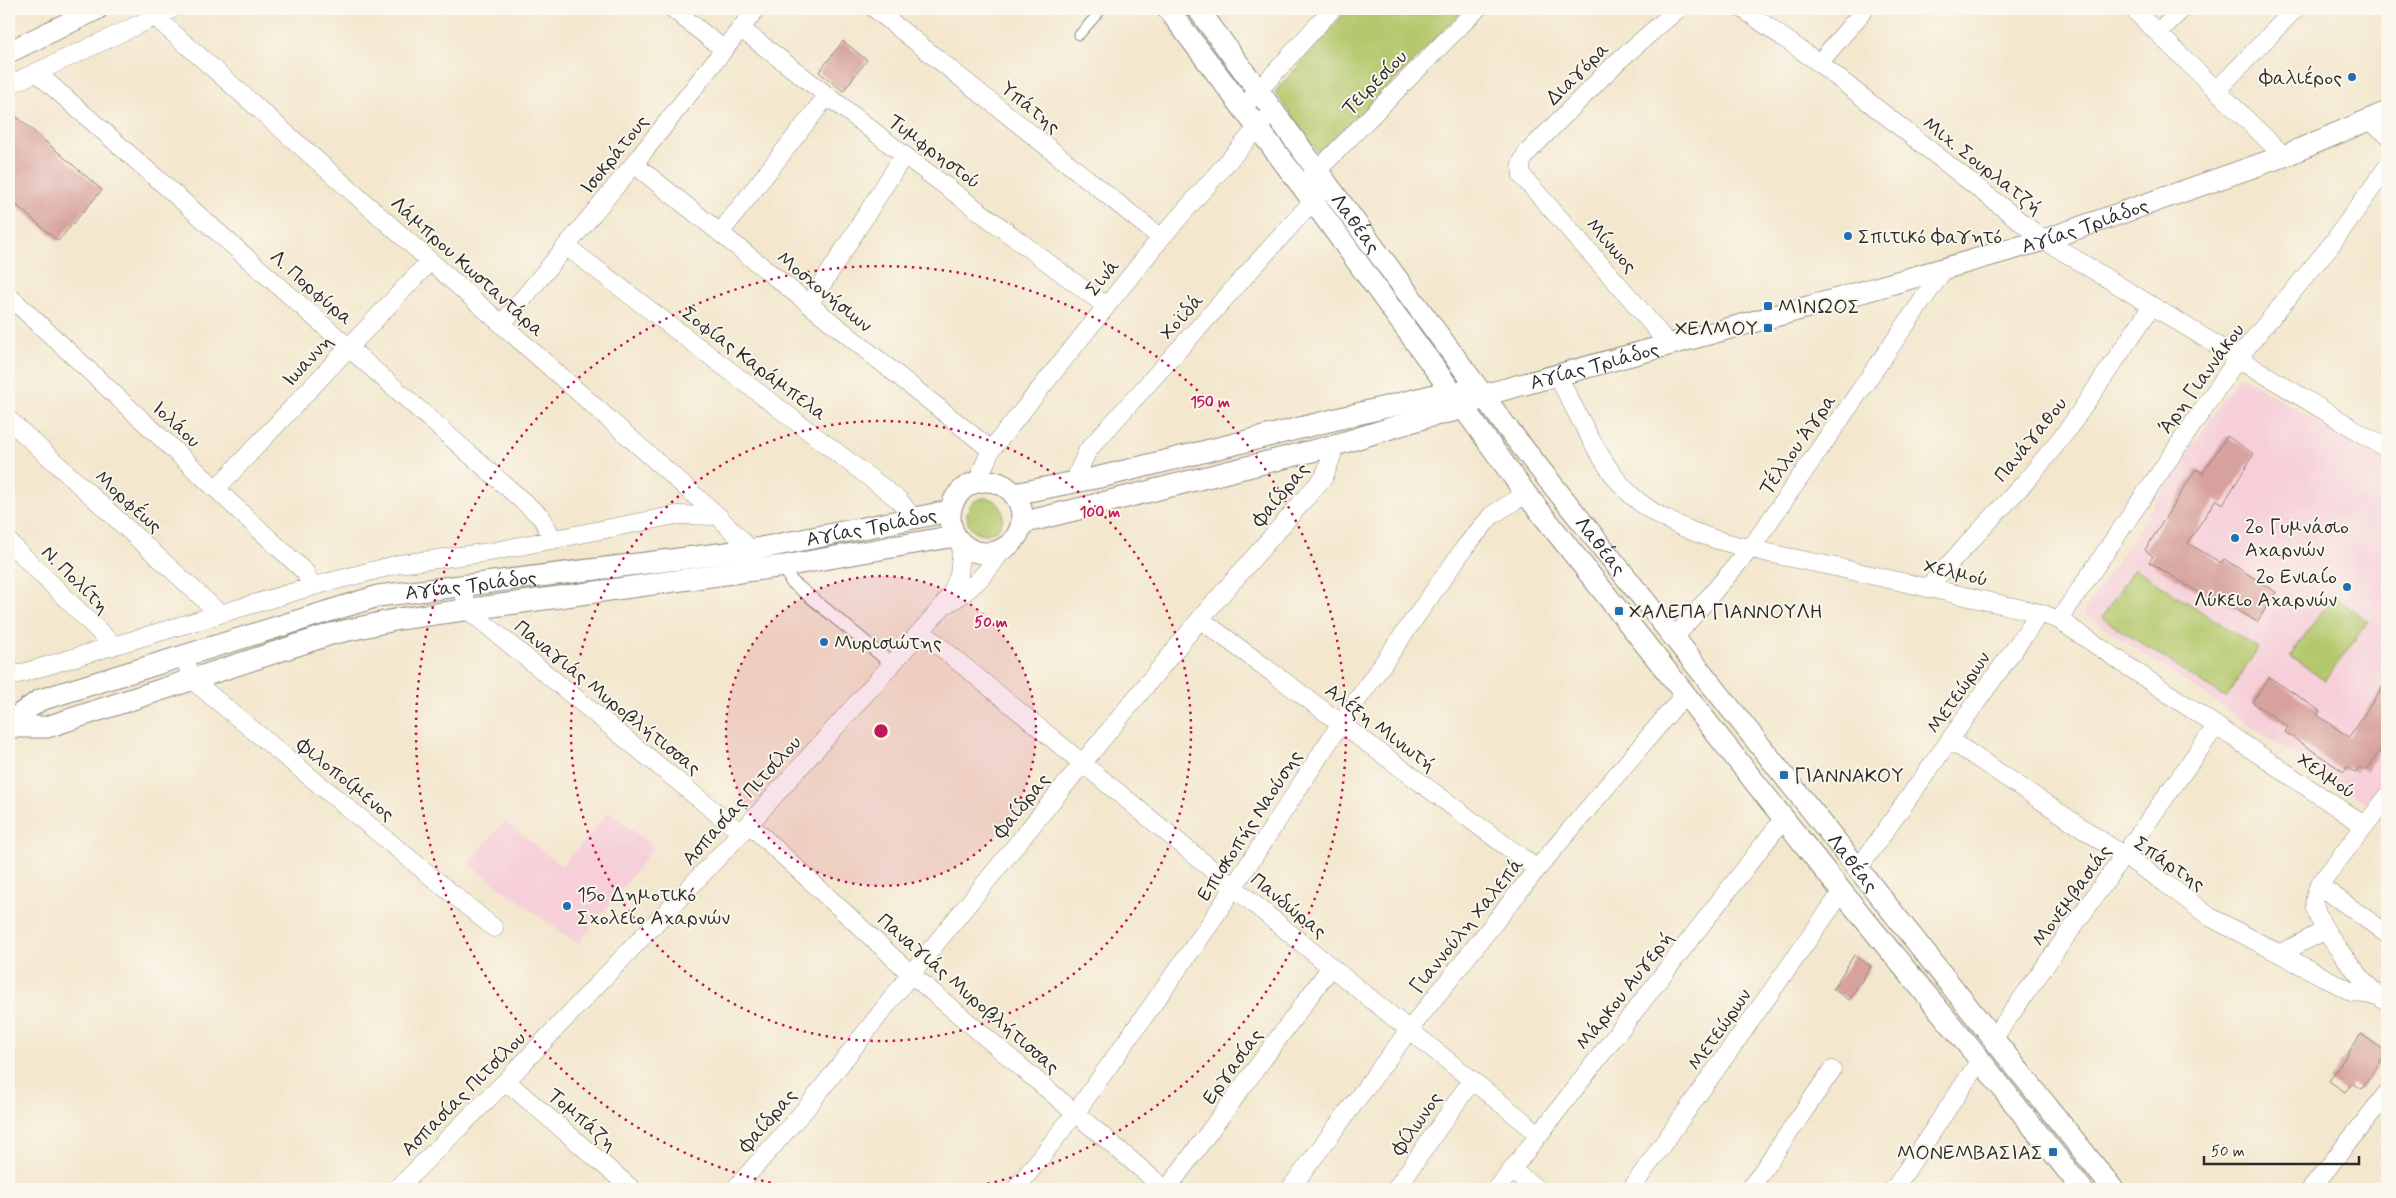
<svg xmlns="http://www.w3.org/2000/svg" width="2396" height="1198" viewBox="0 0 2396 1198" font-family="Mynerve,sans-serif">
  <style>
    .built { fill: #f6cfd9 }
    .green { fill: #b3c86c; stroke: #6f7a4c }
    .building { fill: #d7a19d }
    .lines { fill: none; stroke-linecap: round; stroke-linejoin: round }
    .service-casing { stroke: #8f897c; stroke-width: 11 }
    .pedestrian-casing { stroke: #8f897c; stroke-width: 14 }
    .minor-casing { stroke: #8f897c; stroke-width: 19 }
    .tertiary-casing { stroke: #8f897c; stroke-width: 23 }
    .service { stroke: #fff; stroke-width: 9 }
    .pedestrian { stroke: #fff; stroke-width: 12 }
    .minor { stroke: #fff; stroke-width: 18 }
    .tertiary { stroke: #fff; stroke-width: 21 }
    .ring { fill: none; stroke: #c2185b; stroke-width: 2.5; stroke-dasharray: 2.5 5 }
    .poi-dot { fill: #1f6fb2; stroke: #fbf7ec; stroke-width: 2 }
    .labels { text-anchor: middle; stroke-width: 4; stroke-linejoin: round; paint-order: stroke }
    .street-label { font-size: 20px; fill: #2b2b2b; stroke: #fbf7ec }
    .poi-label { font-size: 20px; fill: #2b2b2b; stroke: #fbf7ec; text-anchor: start }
    .centre { fill: #c2185b; stroke: #fbf7ec; stroke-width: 2.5 }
    .ring-label { font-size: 15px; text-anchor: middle; font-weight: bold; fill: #c2185b; stroke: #fbf7ec; stroke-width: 4; stroke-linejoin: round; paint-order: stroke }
  </style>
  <rect width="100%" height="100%" fill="#fbf7ec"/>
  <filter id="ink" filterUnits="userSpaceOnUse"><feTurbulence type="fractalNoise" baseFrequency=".02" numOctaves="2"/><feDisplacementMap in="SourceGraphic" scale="10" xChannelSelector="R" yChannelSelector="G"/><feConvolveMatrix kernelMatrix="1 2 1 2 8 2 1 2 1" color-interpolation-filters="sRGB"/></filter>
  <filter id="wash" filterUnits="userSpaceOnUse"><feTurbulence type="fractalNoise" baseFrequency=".0096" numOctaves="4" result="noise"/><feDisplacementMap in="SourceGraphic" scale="20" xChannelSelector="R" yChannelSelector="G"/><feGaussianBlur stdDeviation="1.12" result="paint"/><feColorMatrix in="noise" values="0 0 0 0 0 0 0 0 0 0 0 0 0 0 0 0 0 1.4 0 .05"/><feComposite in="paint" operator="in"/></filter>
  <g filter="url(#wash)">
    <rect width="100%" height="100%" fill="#f3e7cd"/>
    <!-- built -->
    <path class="built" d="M2239,375l148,88v318l-18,24 -286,-192z
      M609,812l45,35 -76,98 -109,-81 36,-43 57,45z"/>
    <!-- green -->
    <path class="green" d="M1348,9h117l-145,147 -45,-64z
      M967 516a18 18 0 1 1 36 0a18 18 0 1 1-36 0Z
      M2134,568l124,80 -32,50 -124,-80z
      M2333,596l35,25 -43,60 -35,-25z"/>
    <g id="blocks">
      <!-- building -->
      <path class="building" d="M843,41l24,19 -24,31 -24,-19z
        M9,110l93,80 -44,51 -49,-42z
        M2227,436l27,18 -31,50 -7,-5 -28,44 33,20 3,-4 52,33 -19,30 -40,-25 -3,5 -65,-40 4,-6 -8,-6 51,-81 7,4z
        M2269,677l51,34 -3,4 32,22 38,-57v60l-21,31 -7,-4 -3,6 -9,-6 -3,5 -59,-40 3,-5 -36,-25z
        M1854,955l17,11 -22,34 -16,-11z
        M2361,1034l26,18 -25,37 -10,-6 -7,9 -16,-11z"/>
    </g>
  </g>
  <g filter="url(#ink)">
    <use href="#blocks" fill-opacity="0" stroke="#8f897c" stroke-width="1"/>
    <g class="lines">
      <defs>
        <path id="service" d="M1079,35l23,-26"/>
        <path id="pedestrian" d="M784,566l7,15 101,83"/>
        <path id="minor" d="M673,9l50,40
          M875,9l286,229
          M1743,9l76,54 225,177 343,209
          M2133,9l151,147
          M155,17l563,499 33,34
          M740,28l164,127 202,151
          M2158,33l24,-24
          M1819,63l46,-54
          M36,72l506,446 11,22
          M9,85l163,-76
          M2217,90l78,-81
          M1250,100l82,-91
          M2368,120l19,14
          M634,164l357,286
          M1309,179l168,-170
          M720,233l107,-137
          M566,246l333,254 10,13 2,6
          M9,296l297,277 4,14
          M809,305l95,-150
          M502,324l132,-160 122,-155
          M1668,344l-36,-44 -110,-124 -1,-12 5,-10 91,-92 61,-53
          M1557,375c19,35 45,93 73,119 52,49 146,59 214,75 65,15 131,29 196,44l19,7 306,206
          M9,420l211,194
          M983,481l-1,-11 9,-20 170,-212 105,-120
          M1078,482v-10l10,-22 233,-258
          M216,489l214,-228
          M9,542l105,104
          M462,585l6,25 273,223
          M1927,588l101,-109 41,-51 83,-122
          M947,604c24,-14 41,-31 55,-54
          M1200,619l337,250
          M2059,620l179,-262 93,-113 56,-78
          M921,631l410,336 208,167
          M1675,637l76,-89 194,-280
          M184,655l8,25 302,248
          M9,677l301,-90 89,-23 91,-12 186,-37 42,1
          M1950,740l215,143 45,34 142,75 26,4
          M2387,797l-68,88 68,49
          M749,824l162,150 254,215
          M1858,869l182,-256
          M2319,885c-3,8 -6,15 -4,23 6,23 49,76 68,92
          M2281,953l43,-22
          M1993,1039l223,-313
          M506,1081l126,108
          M1512,1170l25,19
          M397,1189l109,-108 235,-248 151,-169 50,-57 10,-15 7,-17 3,-31
          M735,1189l73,-83 103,-132 289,-355 124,-142 8,-21v-10
          M1016,1189l60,-77 129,-181 136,-208 124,-176 27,-32 34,-21
          M1167,1189l164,-222
          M1290,1189l119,-159 128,-161 148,-175
          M1396,1189l76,-109
          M1497,1189l287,-371
          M1631,1189l211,-297
          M1750,1189l82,-119
          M1894,1189l86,-129
          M2311,1189l76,-96"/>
        <g id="tertiary">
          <path d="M1168,9l145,192 213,293 316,398 138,168 102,129"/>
          <path id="s1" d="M1198,9l310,420 605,760"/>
          <path d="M9,52l88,-43"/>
          <circle cx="986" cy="517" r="36"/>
          <path d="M1014,494l86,-17 351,-86 13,1"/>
          <path id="s2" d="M1022,523l310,-77 95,-29 38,-9 19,-13 357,-97 203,-58 240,-84 103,-44"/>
          <path id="s3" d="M9,722l31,-22 338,-104 373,-46 199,-39"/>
          <path d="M9,727h38l284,-93 68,-15 385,-53 171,-30"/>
        </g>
      </defs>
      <!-- service casing -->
      <use href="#service" class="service-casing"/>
      <!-- pedestrian casing -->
      <use href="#pedestrian" class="pedestrian-casing"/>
      <!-- minor casing -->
      <use href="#minor" class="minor-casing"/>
      <!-- tertiary casing -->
      <use href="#tertiary" class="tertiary-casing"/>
      <!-- service -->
      <use href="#service" class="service"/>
      <!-- pedestrian -->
      <use href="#pedestrian" class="pedestrian"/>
      <!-- minor -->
      <use href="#minor" class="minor"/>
      <!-- tertiary -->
      <use href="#tertiary" class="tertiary"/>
    </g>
  </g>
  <!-- distance rings -->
  <circle cx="881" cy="731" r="155" fill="#c2185b" fill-opacity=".12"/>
  <g class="ring">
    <circle cx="881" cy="731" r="155"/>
    <circle cx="881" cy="731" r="310"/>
    <path d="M800 1189A465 465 0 1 1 962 1189"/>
  </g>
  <!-- markers -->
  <g class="poi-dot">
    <circle cx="2352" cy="77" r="5"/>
    <circle cx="1848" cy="236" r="5"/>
    <rect x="1763" y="301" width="10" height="10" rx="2.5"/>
    <rect x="1763" y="323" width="10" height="10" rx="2.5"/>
    <circle cx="2235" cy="538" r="5"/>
    <circle cx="2347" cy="587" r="5"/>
    <rect x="1614" y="606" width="10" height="10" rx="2.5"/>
    <circle cx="824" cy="642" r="5"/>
    <rect x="1779" y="770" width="10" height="10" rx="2.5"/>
    <circle cx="567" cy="906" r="5"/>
    <rect x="2048" y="1147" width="10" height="10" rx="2.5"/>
  </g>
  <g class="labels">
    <!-- street labels -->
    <g class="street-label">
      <text transform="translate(1577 73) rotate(-45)" y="7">Διαγόρα</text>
      <text transform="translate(1374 82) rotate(-45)" y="7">Τειρεσίου</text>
      <text transform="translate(1031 107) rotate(39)" y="7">Υπάτης</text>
      <text transform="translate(935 151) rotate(37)" y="7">Τυμφρηστού</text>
      <text transform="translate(614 154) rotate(-51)" y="7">Ισοκράτους</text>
      <text transform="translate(1983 165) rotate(38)" y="7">Μιχ. Σουρλατζή</text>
      <text dy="7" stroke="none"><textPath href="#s1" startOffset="266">Λαθέας</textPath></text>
      <text dy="7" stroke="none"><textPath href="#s2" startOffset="1105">Αγίας Τριάδος</textPath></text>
      <text transform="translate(1612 245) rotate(48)" y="7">Μίνωος</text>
      <text transform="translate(468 266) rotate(42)" y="7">Λάμπρου Κωσταντάρα</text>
      <text transform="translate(1102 277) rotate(-51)" y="7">Σινά</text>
      <text transform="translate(312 287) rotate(41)" y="7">Λ. Πορφύρα</text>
      <text transform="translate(825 291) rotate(39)" y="7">Μοσχονήσιων</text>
      <text transform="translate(1181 316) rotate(-48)" y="7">Χοϊδά</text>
      <text transform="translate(307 360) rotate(-47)" y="7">Ιωαννη</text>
      <text transform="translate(755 363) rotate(37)" y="7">Σοφίας Καράμπελα</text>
      <text dy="7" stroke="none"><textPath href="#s2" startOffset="595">Αγίας Τριάδος</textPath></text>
      <text transform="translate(2201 378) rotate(-54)" y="7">Άρη Γιαννάκου</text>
      <text transform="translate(177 424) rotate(43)" y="7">Ιολάου</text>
      <text transform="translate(2030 439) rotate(-51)" y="7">Πανάγαθου</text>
      <text transform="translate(1797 444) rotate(-55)" y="7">Τέλλου Άγρα</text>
      <text transform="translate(1280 494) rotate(-50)" y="7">Φαίδρας</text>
      <text transform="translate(129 501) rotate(42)" y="7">Μορφέως</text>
      <text dy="7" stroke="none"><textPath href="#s3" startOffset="890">Αγίας Τριάδος</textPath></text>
      <text dy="7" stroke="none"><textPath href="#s1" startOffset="671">Λαθέας</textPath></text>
      <text transform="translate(1956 572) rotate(13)" y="7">Χελμού</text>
      <text transform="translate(76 579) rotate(45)" y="7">Ν. Πολίτη</text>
      <text dy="7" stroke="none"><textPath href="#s3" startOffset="485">Αγίας Τριάδος</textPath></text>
      <text transform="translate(1958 692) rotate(-55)" y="7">Μετεώρων</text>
      <text transform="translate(608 697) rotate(39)" y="7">Παναγιάς Μυροβλήτισσας</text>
      <text transform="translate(1381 727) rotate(37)" y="7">Αλέξη Μινωτή</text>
      <text transform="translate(2327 775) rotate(34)" y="7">Χελμού</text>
      <text transform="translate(346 779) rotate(39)" y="7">Φιλοποίμενος</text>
      <text transform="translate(741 800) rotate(-48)" y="7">Ασπασίας Πιτσίλου</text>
      <text transform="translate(1021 805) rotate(-51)" y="7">Φαίδρας</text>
      <text transform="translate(1249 825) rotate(-57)" y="7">Επισκοπής Ναούσης</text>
      <text dy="7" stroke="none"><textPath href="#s1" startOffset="1076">Λαθέας</textPath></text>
      <text transform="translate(2170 863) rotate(34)" y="7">Σπάρτης</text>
      <text transform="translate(2071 895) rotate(-54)" y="7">Μονεμβασιάς</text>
      <text transform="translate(1289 905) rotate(39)" y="7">Πανδώρας</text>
      <text transform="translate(1466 925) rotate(-51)" y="7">Γιαννούλη Χαλεπά</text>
      <text transform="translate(1624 990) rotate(-52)" y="7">Μάρκου Αυγερή</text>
      <text transform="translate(969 993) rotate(41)" y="7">Παναγιάς Μυροβλήτισσας</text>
      <text transform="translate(1719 1029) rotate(-55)" y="7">Μετεώρων</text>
      <text transform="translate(1232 1066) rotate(-54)" y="7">Εργασίας</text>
      <text transform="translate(463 1093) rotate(-45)" y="7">Ασπασίας Πιτσίλου</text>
      <text transform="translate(583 1119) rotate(41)" y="7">Τομπάζη</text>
      <text transform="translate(767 1120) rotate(-49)" y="7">Φαίδρας</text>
      <text transform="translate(1416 1123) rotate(-55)" y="7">Φίλωνος</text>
    </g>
    <!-- poi labels -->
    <g class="poi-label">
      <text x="2342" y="84" text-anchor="end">Φαλιέρος</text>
      <text x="1858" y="243">Σπιτικό Φαγητό</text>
      <text x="1778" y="313">ΜΙΝΩΟΣ</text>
      <text x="1758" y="335" text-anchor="end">ΧΕΛΜΟΥ</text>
      <text x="2245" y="533">2ο Γυμνάσιο<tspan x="2245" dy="23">Αχαρνών</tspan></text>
      <text x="2337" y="583" text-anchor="end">2ο Ενιαίο<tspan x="2337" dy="23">Λύκειο Αχαρνών</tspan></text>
      <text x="1629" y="618">ΧΑΛΕΠΑ ΓΙΑΝΝΟΥΛΗ</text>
      <text x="834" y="649">Μυρισιώτης</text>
      <text x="1794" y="782">ΓΙΑΝΝΑΚΟΥ</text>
      <text x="577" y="901">15ο Δημοτικό<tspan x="577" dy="23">Σχολείο Αχαρνών</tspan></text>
      <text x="2043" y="1159" text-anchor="end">ΜΟΝΕΜΒΑΣΙΑΣ</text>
    </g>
  </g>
  <circle cx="881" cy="731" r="8" class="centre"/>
  <g class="ring-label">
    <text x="1210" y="407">150 m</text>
    <text x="1100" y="517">100 m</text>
    <text x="991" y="627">50 m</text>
  </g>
  <!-- margin -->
  <rect width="2396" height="1198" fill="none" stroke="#fbf7ec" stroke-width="30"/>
  <!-- scale -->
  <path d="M2204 1156v8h155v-8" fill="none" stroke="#2b2b2b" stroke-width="2.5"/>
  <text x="2211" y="1156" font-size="15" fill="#2b2b2b" stroke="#fbf7ec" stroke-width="4" paint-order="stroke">50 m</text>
</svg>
